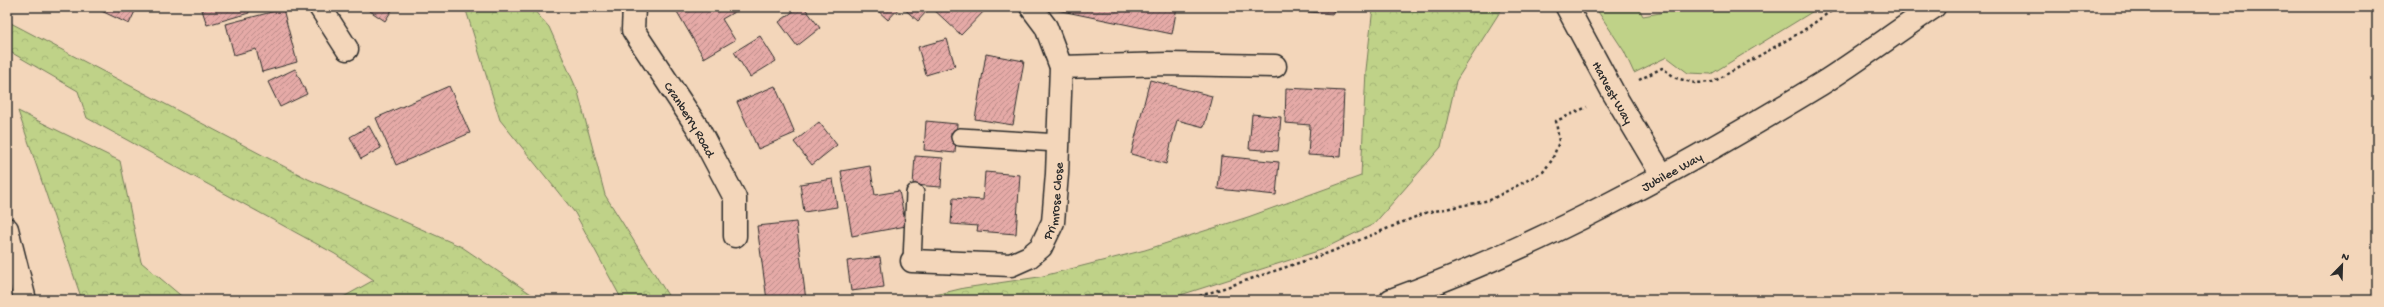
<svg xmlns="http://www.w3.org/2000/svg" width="2384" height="307" viewBox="0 0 2384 307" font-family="'Gochi Hand',sans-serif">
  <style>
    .grass { fill: #bfd288; stroke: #757e5a }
    .forest { fill: url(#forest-crowns); stroke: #757e5a }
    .building { fill: url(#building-hatch); stroke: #2b2b2b }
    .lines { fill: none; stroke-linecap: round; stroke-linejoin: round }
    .lane-casing { stroke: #2b2b2b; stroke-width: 20 }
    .street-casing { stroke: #2b2b2b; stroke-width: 25 }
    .secondary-casing { stroke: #2b2b2b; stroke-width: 25 }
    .path { stroke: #2b2b2b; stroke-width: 2.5; stroke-dasharray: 3 3; stroke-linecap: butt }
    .lane { stroke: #f3d6ba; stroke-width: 17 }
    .street { stroke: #f3d6ba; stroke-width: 22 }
    .secondary { stroke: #f3d6ba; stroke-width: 22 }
    .labels { text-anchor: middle; stroke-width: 3.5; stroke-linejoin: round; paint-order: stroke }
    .street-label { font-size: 13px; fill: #2b2b2b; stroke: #f3d6ba }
  </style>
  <defs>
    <pattern id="forest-crowns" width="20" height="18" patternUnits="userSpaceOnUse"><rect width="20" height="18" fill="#bfd288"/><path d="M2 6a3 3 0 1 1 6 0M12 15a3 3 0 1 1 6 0" fill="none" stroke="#a4b476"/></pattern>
    <pattern id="building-hatch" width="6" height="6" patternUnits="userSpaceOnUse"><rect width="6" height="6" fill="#e5aaa7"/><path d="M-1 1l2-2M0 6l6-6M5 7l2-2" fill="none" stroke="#ba8b88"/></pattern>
  </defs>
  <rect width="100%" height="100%" fill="#f3d6ba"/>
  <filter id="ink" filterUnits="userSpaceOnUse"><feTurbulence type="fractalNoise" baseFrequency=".025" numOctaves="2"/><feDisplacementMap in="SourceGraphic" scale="8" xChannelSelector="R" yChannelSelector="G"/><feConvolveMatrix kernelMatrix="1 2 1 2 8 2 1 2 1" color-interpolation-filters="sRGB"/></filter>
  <g filter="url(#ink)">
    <!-- grass -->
    <path class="grass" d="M1595,7h43l5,9 17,-3 11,-6h149l-109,67 -23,-1 -21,-16 -33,16 -10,-22z"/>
    <!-- forest -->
    <path class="forest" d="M465,7h66l18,20 29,65 27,103 66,105h-49l-47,-87 -75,-93z
      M1373,7h130l-47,74 -15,66 -67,77 -53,26 -156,50h-251l50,-12 75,-11 106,-27 103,-33 113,-41 5,-106z
      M7,21l301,158 154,68 78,53h-202l36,-20 -39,-26 -248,-136 -9,-27 -71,-41z
      M18,111l102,50 21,101 45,38h-104z"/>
    <!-- building -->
    <path class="building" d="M93,7h44l-8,17z
      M201,7h47l1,6 -42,12z
      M364,7h30l-9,14z
      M681,7h62l-21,12 13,21 -31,18 -28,-48z
      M799,7h5l16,21 -23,18 -18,-24z
      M878,7h22l-12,13 -12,-11z
      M902,7h21l4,4 -9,10z
      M931,7h57l-27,28z
      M1052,7h125l-5,27 -120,-25z
      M1250,7h84l-1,7z
      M283,9l14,53 -35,10 -6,-23 -22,6 -8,-31z
      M760,36l16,25 -26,16 -16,-25z
      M947,39l8,27 -29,9 -8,-28z
      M986,54l38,7 -11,64 -38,-6z
      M295,69l12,25 -27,13 -12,-25z
      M1150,80l62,16 -8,31 -27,-7 -11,44 -35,-10z
      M449,86l21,47 -74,32 -20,-47z
      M775,86l20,47 -37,16 -21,-47z
      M1286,88l58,3 -3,66 -33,-2 2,-30 -25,-2z
      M1252,114l29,3 -3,34 -29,-2z
      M926,121l31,3 -2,29 -31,-3z
      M819,122l18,23 -25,20 -18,-23z
      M369,126l12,22 -20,11 -11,-22z
      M915,156l28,2 -2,29 -28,-2z
      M1221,156l58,6 -3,33 -58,-6z
      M870,166l5,29 24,-4 7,35 -54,10 -11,-65z
      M985,172l35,3 -4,59 -39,-3 1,-5 -27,-2 2,-26 30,2z
      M833,179l4,28 -33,5 -4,-28z
      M796,222l10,78h-39l-10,-74z
      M880,257l4,30 -33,4 -4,-30z"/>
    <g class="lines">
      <defs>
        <path id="lane" d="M960,137l98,6
          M912,261l3,-68"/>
        <g id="street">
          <path d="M320,7l27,42"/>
          <path id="s1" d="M634,7l-1,23 65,98 37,70v38"/>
          <path id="s2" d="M1567,7l47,87 48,81"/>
          <path d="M1061,67l107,-3 107,2"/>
          <path d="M7,229l18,71"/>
          <path id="s3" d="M912,261l99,4 18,-8 12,-10 12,-25 4,-48 4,-107 -15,-40 -15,-20"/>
        </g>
        <g id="secondary">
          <path id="s4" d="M1391,300c151,-54 293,-133 430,-216 38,-24 75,-52 113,-77"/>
        </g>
      </defs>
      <!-- lane casing -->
      <use href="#lane" class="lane-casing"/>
      <!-- street casing -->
      <use href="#street" class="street-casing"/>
      <!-- secondary casing -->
      <use href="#secondary" class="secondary-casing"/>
      <!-- path -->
      <path class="path" d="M1639,80l23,-12 14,10 19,5 18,-1 88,-50 36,-25
        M1188,300l140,-47 97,-40 65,-13 53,-28 9,-12 7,-18 -3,-21 31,-14"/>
      <!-- lane -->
      <use href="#lane" class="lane"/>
      <!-- street -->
      <use href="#street" class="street"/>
      <!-- secondary -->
      <use href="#secondary" class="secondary"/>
    </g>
  </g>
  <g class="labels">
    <!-- street labels -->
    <g class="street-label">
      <text dy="5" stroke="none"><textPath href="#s2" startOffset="97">Harvest Way</textPath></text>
      <text dy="5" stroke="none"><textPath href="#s1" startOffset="129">Cranberry Road</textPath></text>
      <text dy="5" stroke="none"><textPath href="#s4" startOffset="309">Jubilee Way</textPath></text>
      <text dy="5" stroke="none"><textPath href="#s3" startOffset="183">Primrose Close</textPath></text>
    </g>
  </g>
  <!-- margin -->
  <rect width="2384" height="307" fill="none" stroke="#f3d6ba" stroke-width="24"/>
  <rect x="12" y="12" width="2360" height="283" fill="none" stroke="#2b2b2b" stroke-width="1.5" filter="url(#ink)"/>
  <!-- north arrow -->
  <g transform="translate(2342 265) rotate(23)" stroke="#f3d6ba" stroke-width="3" paint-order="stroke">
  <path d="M0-3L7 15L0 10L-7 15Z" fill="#2b2b2b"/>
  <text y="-6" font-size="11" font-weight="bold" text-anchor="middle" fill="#2b2b2b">N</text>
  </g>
</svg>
